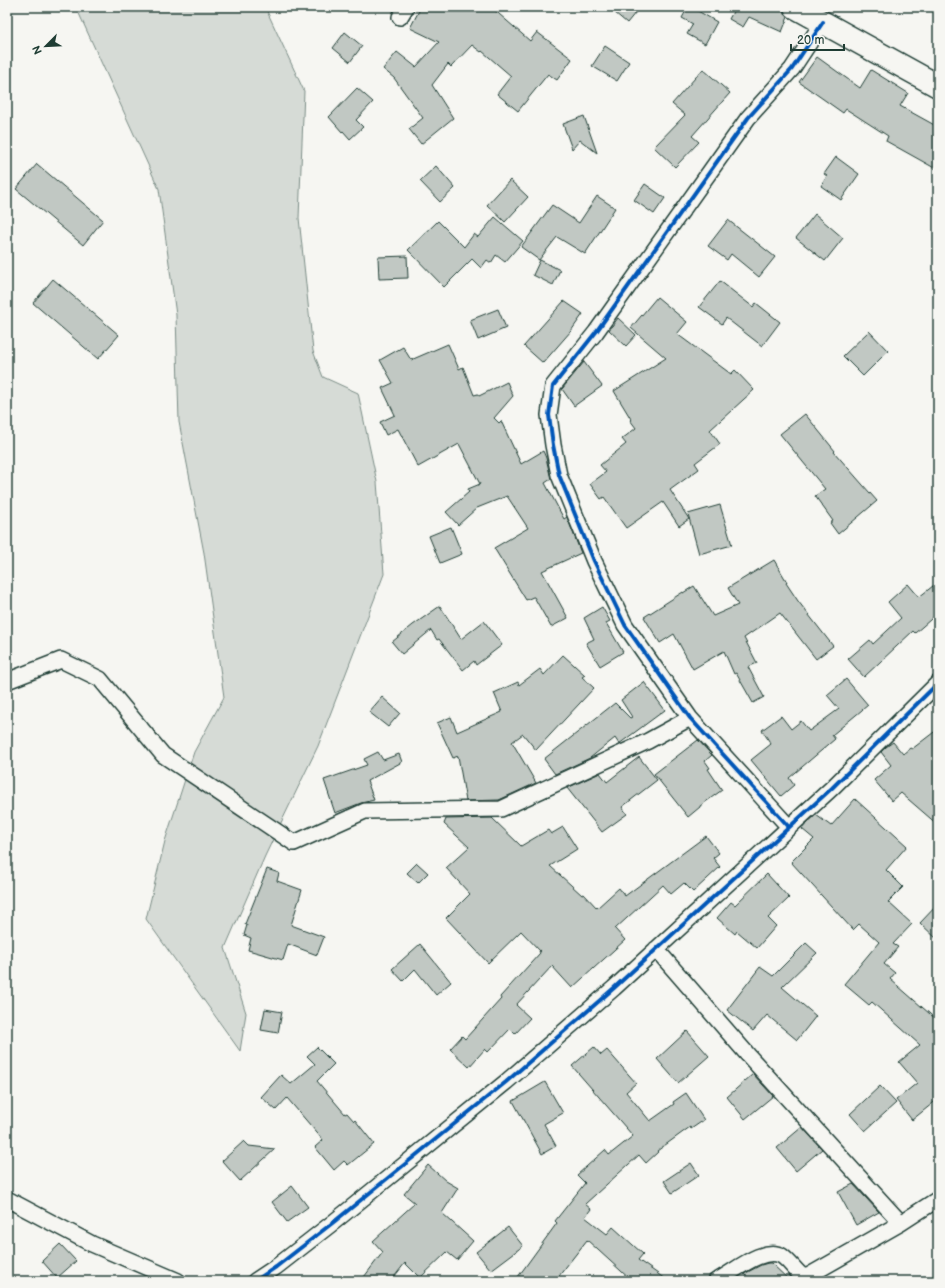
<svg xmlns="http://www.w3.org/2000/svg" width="945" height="1288" viewBox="0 0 945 1288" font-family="'Balsamiq Sans',sans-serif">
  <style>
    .green { fill: #d6dbd6; stroke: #7a8c85 }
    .building { fill: #c1c8c3; stroke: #1f3d34 }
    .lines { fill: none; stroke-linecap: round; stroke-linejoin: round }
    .minor-casing { stroke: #1f3d34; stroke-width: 18 }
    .trunk-casing { stroke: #1f3d34; stroke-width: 25 }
    .minor { stroke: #f6f6f2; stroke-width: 15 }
    .trunk { stroke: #f6f6f2; stroke-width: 22 }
    .cycleway-casing { stroke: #f6f6f2; stroke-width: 6 }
    .cycleway { stroke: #0057b8; stroke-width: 4 }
  </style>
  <rect width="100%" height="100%" fill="#f6f6f2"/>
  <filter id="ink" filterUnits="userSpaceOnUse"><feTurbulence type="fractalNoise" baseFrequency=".025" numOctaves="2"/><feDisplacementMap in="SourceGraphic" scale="8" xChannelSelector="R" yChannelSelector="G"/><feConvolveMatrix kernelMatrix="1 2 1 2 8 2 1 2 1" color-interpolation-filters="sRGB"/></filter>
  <g filter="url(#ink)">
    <!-- green -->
    <path class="green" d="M76,7h189l39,84 -5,127 14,133 10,26 35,16 19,89 7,92 -66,172 -53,110 -40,92 21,65 -6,38 -94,-132 19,-78 29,-89 30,-55 -20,-144 -25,-131 -3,-107 -17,-126z"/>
    <!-- building -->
    <path class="building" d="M421,7h70l39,34 7,-9 35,27 -15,21 -9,-6 -30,37 -21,-17 14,-18 -29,-25 -1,1 -9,-7 -21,22 -3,-3 -16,21 21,33 -32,26 -12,-15 14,-11 -29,-40 -11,-9 14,-17 19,15 23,-25 -29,-14z
      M608,7h32l-13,16z
      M688,7h3l26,15 -12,22 -18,-10 6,-10 -11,-6z
      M726,7h49l9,4 4,6 -6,15 -33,-15 -6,10 -14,-8 5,-9z
      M345,32l17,14 -12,16 -17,-14z
      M605,46l24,16 -12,19 -25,-15z
      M817,57l43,31 11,-18 37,23 -8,13 38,21v43l-52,-29 2,-5 -42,-27 -3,4 -44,-31z
      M703,69l27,24 -38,43 7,6 -24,25 -21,-20 31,-32 -13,-11z
      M357,88l16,14 -17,18 7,7 -13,12 -7,-8 -1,1 -13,-15z
      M584,116l13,37 -17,-13 -8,9 -9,-25z
      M836,157l23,17 -18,26 -20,-14 6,-10 -3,-2z
      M37,164l66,56 -20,25 -67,-56z
      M436,166l19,22 -15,14 -20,-21z
      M510,180l18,17 -23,25 -18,-17z
      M645,184l20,14 -11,16 -20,-14z
      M597,196l18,12 -30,46 -28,-17 -18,23 -18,-13 31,-42 27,18z
      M815,214l28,24 -18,23 -29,-23z
      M495,217l28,24 -18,21 -9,-7 -5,8 -4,-3 -6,8 -9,-9 -28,28 -36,-37 30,-29 26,26 10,-13 4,3z
      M728,220l47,37 -16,20 -28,-23 -4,6 -19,-14z
      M407,256l1,22 -29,1 -1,-22z
      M540,260l20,10 -7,15 -20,-10z
      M53,279l66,56 -21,24 -65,-56z
      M720,281l33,26 3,-4 24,19 -18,24 -36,-28 -4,6 -23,-17z
      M657,297l30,25 -10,12 54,40 4,-4 19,20 -44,40 10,14 -25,19 4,6 -29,21 19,29 -10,7 -16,-24 -37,26 -22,-31 -3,2 -11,-15 16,-12 -6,-7 26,-21 -4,-5 14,-11 -6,-8 1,-1 -17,-28 52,-33 -35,-30z
      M564,301l19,13 -12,17 -28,32 -19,-17z
      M498,309l8,19 -28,12 -8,-20z
      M618,318l18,17 -10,11 -17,-16z
      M869,331l19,20 -25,25 -20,-20z
      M448,344l11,25 4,-2 11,28 4,-1 1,2 28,-14 6,14 -19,22 5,5 2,-2 20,43 22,-13 3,7 5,21 -6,4 19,36 3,-2 14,36 -39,18 26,47 -17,9 -17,-30h-1l-7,3 -32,-52 34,-20 -21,-32 -30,12 -19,17 -12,-13 23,-20 -1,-3 12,-5 -21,-40 -41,23 -20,-38 -12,6 -6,-13 15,-7 -13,-27 11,-5 -13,-23 23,-13 8,13z
      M584,362l18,24 -28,20 -12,-17z
      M805,414l30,37 -1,1 43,49 -39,33 -8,-11 3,-2 -18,-25 10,-7 -45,-55z
      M720,505l12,40 -33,9 -11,-40z
      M451,527l11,27 -22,9 -11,-27z
      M774,560l13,22 -1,1 12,18 35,45 -17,13 -36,-46 -36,25 13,25 -9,4 16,30 -11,6 -17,-30 -2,1 -10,-23 -31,18 -19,-35 -14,9 -16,-26 39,-25v1l11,-7 19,30 25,-11 -10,-17z
      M938,582v31l-23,20 -2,-2 -49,46 -16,-18 22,-19 3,4 28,-26 -13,-16 20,-18 11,13z
      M440,606l21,33 23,-18 18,24 -26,20 -2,-4 -11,9 -24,-31 -2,1 -6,-10 -29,24 -10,-12 21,-17z
      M602,607l8,14 -4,2 17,29 -23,14 -14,-23 8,-4 -10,-21z
      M563,655l22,20 -3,2 12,11 -58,62 -13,-16 -11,8 24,41 -37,17 -33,1 -8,-45 -5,2 -16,-35 14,-6 6,15 45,-20 -8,-19 24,-11 1,3 21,-16 4,6z
      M846,679l22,26 -36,30 3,4 -46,39 5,7 -13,11 -30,-36 20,-16 -9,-14 19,-14 10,13 10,-8 8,10 30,-22 -12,-14z
      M644,682l21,28 -46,34 -4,-6 -25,20 -35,16 -11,-15 71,-56 15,15 2,-1 -11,-17z
      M382,697l18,16 -12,14 -19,-15z
      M938,729v96l-37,-32 -9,8 -18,-21 17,-15 -10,-13 5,-5 7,-5 10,12 7,-6 2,1z
      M698,740l14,15 -7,6 5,7 -2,1 14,21 -22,16v1l-12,10 -34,-43z
      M378,752l5,8 16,-6 3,8 -35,19 7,19 -13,3 -26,10 -11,-33 43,-15 -3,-6z
      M639,757l18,23 -35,27 5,7 -25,18 -35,-44 33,-15 7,9z
      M855,799l52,47 -21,24 17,17 -15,15 24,22 -19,20 5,3 -14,17 11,9 -5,6 48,42v78l-26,21 -16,-20 21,-17 -18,-21 21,-17 -48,-43 -3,3 -25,-21 35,-42 -20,-18 -6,6 -62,-68 23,-23 -12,-10 5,-6 9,-8 15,11z
      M492,818l29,28 27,-16 3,4 12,-7 14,22 -27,17 32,29 2,-1 13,14 22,-20 6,8 81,-60 13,17 -6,5 7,9 -27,25 -9,-9 -13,11 -8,-9 -48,44 10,11 -53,48 -20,-22 -36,39 14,13 -15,16 -5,-5 -22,23 -3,-3 -16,18 -19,-18 12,-13 3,3 36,-40 -1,-2 40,-44 -1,-2h1l-19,-20 -33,32 -42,-45 24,-24 -24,-26 23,-21 -25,-23 2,-5z
      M417,863l11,10 -10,10 -11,-10z
      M267,869l12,4 -2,8 25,9 -11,35 33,12 -7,18 -29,-11 -5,16 -35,-10 3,-12 -7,-3 3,-10 -2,-1z
      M767,874l22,24 -21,20 8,8 -19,22 -20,-17 -2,3 -18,-16 14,-16 4,3z
      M938,904v36l-18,-17z
      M806,943l11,10 -35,34 34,29 -19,24 -30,-25 -14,16 -26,-21 33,-43 13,9z
      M420,944l31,38 -15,13 -21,-26 -12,12 -11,-12z
      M265,1009l17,3 -4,21 -17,-3z
      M687,1031l22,25 -31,27 -21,-24z
      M317,1047l17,17 -17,17 28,33 2,-1 7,8 1,-1 19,24 -26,21 -4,-4 -10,9 -19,-23 8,-7 -36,-42 -11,12 -15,-13 20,-22 10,9 24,-20 -8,-8z
      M594,1047l7,8 6,-5 29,33 -10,9 24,29 24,-17 -1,-2 13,-9 18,27 -13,9 -1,-2 -33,24 1,1 -12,11 -7,-8 -54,49 6,5 -6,8 22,17 6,-7 30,27 -5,6 30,21h-36l-45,-41 -32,41h-40l42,-58 -2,-2 30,-38 -8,-8 28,-25 4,5 24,-19 -61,-70z
      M753,1074l20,22 -28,23 -18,-22z
      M545,1082l18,31 -19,11 12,22 -14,8 -29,-53z
      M880,1086l16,17 -31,28 -15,-17z
      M802,1127l20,22 -26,22 -19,-23z
      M244,1141l5,5 26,3 -35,32 -18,-20z
      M691,1163l8,12 -27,18 -8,-12z
      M428,1165l18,16 12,7 -16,25 31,28 -16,19 -10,-8 -27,26 -15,-15 -14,18h-30l22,-29 -10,-11 42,-38 -11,-9z
      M853,1184l26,28 -23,13 -18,-33z
      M292,1186l16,21 -21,15 -15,-20z
      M508,1227l15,19 -32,24 -15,-18z
      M60,1244l16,17 -19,17 -15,-17z
      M768,1263h3l19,18h-39l-7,-7 17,-9z"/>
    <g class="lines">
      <defs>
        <path id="minor" d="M400,17l6,-10
          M7,681l54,-21 39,19 63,76 131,88 71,-32 136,-2 147,-68 42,-23
          M789,827l-99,-109 -65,-93 -31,-64 -35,-86 -6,-30 -4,-30 4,-29 43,-54 152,-214 44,-49 31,-47
          M656,949l92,106 153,168
          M7,1199l85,45 86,37
          M255,1281l21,-14 59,-46 171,-139 108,-94 218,-200 106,-105
          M716,1281c17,-8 47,-36 66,-25 7,5 13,14 20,20h6l93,-53 37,-24"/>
        <path id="trunk" d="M795,7l143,79"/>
      </defs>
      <!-- minor casing -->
      <use href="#minor" class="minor-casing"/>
      <!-- trunk casing -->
      <use href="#trunk" class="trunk-casing"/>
      <!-- minor -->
      <use href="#minor" class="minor"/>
      <!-- trunk -->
      <use href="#trunk" class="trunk"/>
      <defs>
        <path id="cycleway" d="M789,827l-99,-109 -65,-93 -31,-64 -35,-86 -6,-30 -4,-30 4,-29 43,-54 152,-214 44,-49 31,-47
          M255,1281l21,-14 59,-46 171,-139 108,-94 218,-200 106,-105"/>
      </defs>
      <!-- cycleway casing -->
      <use href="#cycleway" class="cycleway-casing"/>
      <!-- cycleway -->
      <use href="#cycleway" class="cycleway"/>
    </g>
  </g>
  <!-- margin -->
  <rect width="945" height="1288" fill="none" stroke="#f6f6f2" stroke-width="24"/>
  <rect x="12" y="12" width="921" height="1264" fill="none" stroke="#1f3d34" stroke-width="1.5" filter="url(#ink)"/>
  <!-- north arrow -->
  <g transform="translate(46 46) rotate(246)" stroke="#f6f6f2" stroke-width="3" paint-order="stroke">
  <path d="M0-3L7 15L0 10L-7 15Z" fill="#1f3d34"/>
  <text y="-6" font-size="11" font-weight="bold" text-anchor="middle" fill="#1f3d34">N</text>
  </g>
  <!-- scale -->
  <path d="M791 44v6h53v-6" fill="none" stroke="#1f3d34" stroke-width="2"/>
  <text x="797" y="44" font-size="12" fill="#1f3d34" stroke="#f6f6f2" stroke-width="3" paint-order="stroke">20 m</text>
</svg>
